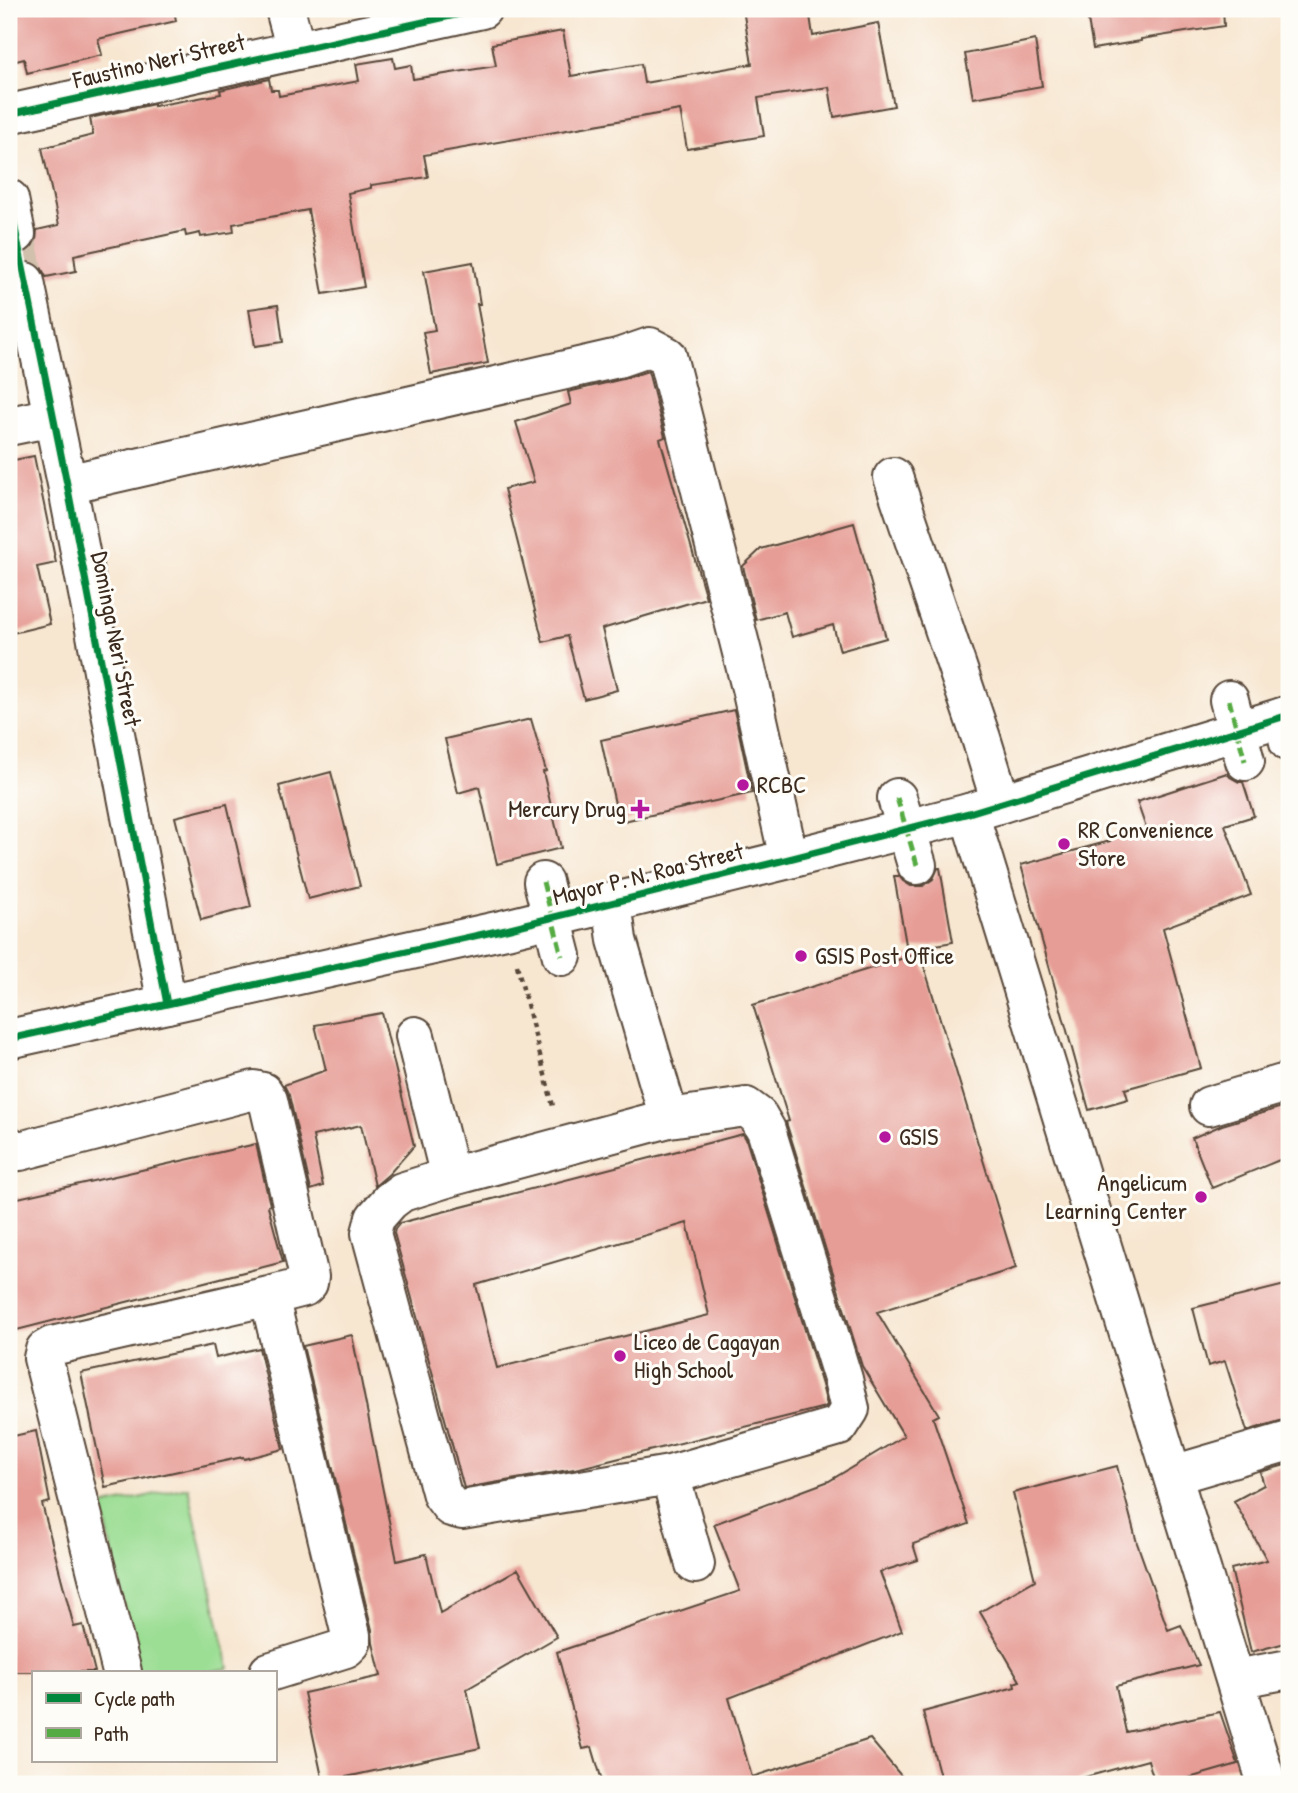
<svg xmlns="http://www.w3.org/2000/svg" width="1298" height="1793" viewBox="0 0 1298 1793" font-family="'Patrick Hand',sans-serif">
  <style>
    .green { fill: #9cde94; stroke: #6c8459; stroke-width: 2 }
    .building { fill: #e69d96; fill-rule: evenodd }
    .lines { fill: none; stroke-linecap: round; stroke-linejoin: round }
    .minor-tunnel { stroke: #d1c0ac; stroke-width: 38; stroke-dasharray: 38 19; stroke-linecap: butt }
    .minor-casing { stroke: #574639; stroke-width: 42 }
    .major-casing { stroke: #574639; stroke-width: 42 }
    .path { stroke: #574639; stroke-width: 4.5; stroke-dasharray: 5 5; stroke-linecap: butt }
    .minor { stroke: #fff; stroke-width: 38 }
    .major { stroke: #fff; stroke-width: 38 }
    .quiet { stroke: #55ab43; stroke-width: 5; stroke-dasharray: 10 5; stroke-linecap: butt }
    .cycleway-casing { stroke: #fdfcf7; stroke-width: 11 }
    .cycleway { stroke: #00873e; stroke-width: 7 }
    .poi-dot { fill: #b5179e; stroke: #fdfcf7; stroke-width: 2.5 }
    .labels { text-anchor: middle; stroke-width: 6; stroke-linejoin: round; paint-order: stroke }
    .street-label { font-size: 24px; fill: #3b2a1e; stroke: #fdfcf7 }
    .poi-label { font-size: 24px; fill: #3b2a1e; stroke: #fdfcf7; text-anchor: start }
  </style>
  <rect width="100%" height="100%" fill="#fdfcf7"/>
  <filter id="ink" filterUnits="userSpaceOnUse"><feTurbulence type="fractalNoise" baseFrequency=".0143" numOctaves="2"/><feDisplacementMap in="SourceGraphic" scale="14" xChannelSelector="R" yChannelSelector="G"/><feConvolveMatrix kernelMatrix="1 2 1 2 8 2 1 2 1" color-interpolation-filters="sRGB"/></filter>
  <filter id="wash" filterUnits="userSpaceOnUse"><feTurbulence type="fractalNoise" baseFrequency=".00686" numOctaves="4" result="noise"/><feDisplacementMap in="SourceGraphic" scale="28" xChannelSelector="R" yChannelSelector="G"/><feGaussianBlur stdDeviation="1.57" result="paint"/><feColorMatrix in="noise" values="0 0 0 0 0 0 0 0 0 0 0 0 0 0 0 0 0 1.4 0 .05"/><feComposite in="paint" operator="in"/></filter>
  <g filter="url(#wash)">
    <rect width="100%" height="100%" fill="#f7e6d0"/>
    <!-- green -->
    <path class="green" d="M188,1487l41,181 -19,4h-72l-36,-166z"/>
    <g id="blocks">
      <!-- building -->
      <path class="building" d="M9,9h165l2,12 -78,18 4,16 -75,18 -3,-14 -15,4z
        M743,9h66l4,27 65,-13 16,83 -60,11 -5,-30 -71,11 6,38 -77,13 -7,-39 -256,45 4,22 -57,8v3l-23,5 16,94 -41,7 -15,-84 -75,14 1,8 -33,5 -1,-4 -14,3 -1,-5 -111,24 2,16 -30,6 -5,-10 -10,-6h-11l-11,7v-13l11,1 10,-5 6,-9 1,-12 22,-5 -17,-77 51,-13 -3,-17 64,-14v2l67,-12 -1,-4 49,-11 2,11h7l1,6 80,-15 -3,-17 37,-6 2,10 16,-3 2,14 83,-13 -4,-22 71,-13 8,45 70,-12 3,19 108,-19z
        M1086,9h137l1,17 -83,13v2l-48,8z
        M1035,40l7,46 -69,12 -8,-44z
        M473,262l7,42h-3l11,59 -57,11 -8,-42 12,-2 -11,-59z
        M278,305l5,37 -28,4 -6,-37z
        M648,371l17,66 -5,2 46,159 -104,31 15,61 -33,9 -17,-63 -24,6 -39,-153 30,-7 -18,-60 55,-18 -3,-12 55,-13z
        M34,456l22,107 -19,4 13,57 -41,10v-173z
        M854,523l32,115 -46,13 -7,-26 -41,12 -7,-25 -29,8 -13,-54 18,-17z
        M734,710l18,83 -133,29 -18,-82z
        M531,719l15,52 -3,1 18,76 -64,16 -18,-77 -21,6 -13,-54z
        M331,772l29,114 -52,13 -29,-113z
        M1227,773l3,4 9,5h4l11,34 -29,9 26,70 -88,33 38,140 -76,21 3,10 -39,11 -68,-245 89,-24 -1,-3 37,-10 -9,-26z
        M227,804l24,103 -50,13 -26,-103z
        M938,868h2l13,74 -46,8 -13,-74h5l4,5 8,5h12l10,-7z
        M920,953l96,315 -139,44 62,103 -6,3 36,106 -56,20 5,16 -38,12 22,59 -173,67 23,79 118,-38 38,45h-305l-11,-37 -9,2 -26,-97 183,-61 -26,-67 115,-43 75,-45 -42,-70 -76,-244 3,-1 -36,-116z
        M382,1013l32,133 -25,28 -14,12 -14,-61 -48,11 10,50 -12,4 -22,-95 -5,-10 42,-15 -11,-45z
        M1289,1105v51l-77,32 -20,-50 30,-13z
        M743,1134l3,5 76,246 5,20 -2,2 -245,61 -116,20 -70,-255 1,-4 5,-6zM687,1223l22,92 -212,53 -21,-83z
        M256,1144l14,61 -2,1 15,56 -274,70v-132z
        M1289,1284v136h-6l-36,11 -22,-70 -17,5 -15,-58z
        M352,1335l45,226 29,-7 14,59 78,-44 39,68 -90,52 13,59 -157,34 -19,-89 77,-17 -8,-33 -1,-13 -69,-284z
        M213,1345l3,13 43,-10 24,101 -39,10 -1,-2 -138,30 -24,-114z
        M36,1431l14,71 -8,2 32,123 9,-2 12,47h-86v-235z
        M1289,1464v178l-38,10 -20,-83 36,-9 -33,-59 30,-16 -4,-13z
        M1117,1466l20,77 31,87 13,-5 18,40 -83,21 10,46 94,-20 18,52 -70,20h-13l-7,-24 -70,19 1,5h-137l-19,-72 92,-25 -1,-4 6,-2 -40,-69 55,-32 -22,-87z"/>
    </g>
  </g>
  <g filter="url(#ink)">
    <use href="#blocks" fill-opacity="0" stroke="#574639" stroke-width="2"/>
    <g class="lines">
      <!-- minor-tunnel -->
      <path class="minor-tunnel" d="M16,234l9,48"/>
      <defs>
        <path id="minor" d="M285,9l11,41
          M9,114l473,-105
          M9,199l7,35
          M25,282l42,202 100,520
          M9,426l44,-9
          M893,477l88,261 20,65
          M67,484l551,-126 32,-11 17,9 84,332 38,171
          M1229,700l16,61
          M1283,717l6,25
          M897,798l20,67
          M969,813l298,971
          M543,882l19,74
          M612,902l5,38 52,178 77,-11 12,9 8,14 77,249 7,30 -11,17 -169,49 25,89
          M415,1036l35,141
          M1209,1106l80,-24
          M669,1118l-219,59 -48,15 -12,9 -15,17 -4,15 71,262 9,12 11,3 208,-35
          M9,1146l4,6 7,-1 234,-61 9,2 5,8 41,177 -1,6 -4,4 -35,9
          M1173,1475l116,-34
          M122,1672l-79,-314 2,-8 7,-4 217,-50 82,339v8l-5,5 -77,24
          M1236,1679l53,-10"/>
        <path id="major" d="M9,1039l497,-110 283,-70 180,-46 320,-98"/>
      </defs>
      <!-- minor casing -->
      <use href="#minor" class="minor-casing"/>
      <!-- major casing -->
      <use href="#major" class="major-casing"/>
      <!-- path -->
      <path class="path" d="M517,965l37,145"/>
      <!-- minor -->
      <use href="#minor" class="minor"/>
      <!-- major -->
      <use href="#major" class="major"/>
      <!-- quiet -->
      <path class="quiet" d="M1229,700l16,61
        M897,798l20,67
        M543,882l19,74"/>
      <defs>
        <path id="cycleway" d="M9,114l473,-105
          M9,199l58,285 100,520
          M9,1039l497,-110 283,-70 180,-46 320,-98"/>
      </defs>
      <!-- cycleway casing -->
      <use href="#cycleway" class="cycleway-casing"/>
      <!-- cycleway -->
      <use href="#cycleway" class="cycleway"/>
    </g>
  </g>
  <!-- markers -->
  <g class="poi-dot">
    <circle cx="743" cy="785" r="7"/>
    <path d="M636.5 798.5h7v7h7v7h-7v7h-7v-7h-7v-7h7z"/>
    <circle cx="1064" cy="844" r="7"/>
    <circle cx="801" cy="956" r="7"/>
    <circle cx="885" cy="1137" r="7"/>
    <circle cx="1201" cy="1197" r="7"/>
    <circle cx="620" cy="1356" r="7"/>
  </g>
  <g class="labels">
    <!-- street labels -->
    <g class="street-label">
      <text transform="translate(159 61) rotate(-13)" y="8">Faustino Neri Street</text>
      <text transform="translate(116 639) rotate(79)" y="8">Dominga Neri Street</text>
      <text transform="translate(648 874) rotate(-14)" y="8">Mayor P. N. Roa Street</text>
    </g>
    <!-- poi labels -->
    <g class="poi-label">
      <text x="757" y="793">RCBC</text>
      <text x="626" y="817" text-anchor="end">Mercury Drug</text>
      <text x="1078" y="838">RR Convenience<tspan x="1078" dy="28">Store</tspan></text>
      <text x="815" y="964">GSIS Post Office</text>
      <text x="899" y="1145">GSIS</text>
      <text x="1187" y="1191" text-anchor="end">Angelicum<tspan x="1187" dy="28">Learning Center</tspan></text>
      <text x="634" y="1350">Liceo de Cagayan<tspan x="634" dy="28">High School</tspan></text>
    </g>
  </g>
  <!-- margin -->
  <rect width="1298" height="1793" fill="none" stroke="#fdfcf7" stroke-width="35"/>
  <!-- legend -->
  <rect x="32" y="1671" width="245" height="91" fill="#fdfcf7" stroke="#afa8a0" stroke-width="2"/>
  <rect x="46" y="1693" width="35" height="10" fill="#00873e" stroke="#afa8a0" stroke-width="2"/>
  <text x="94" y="1706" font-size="21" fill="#3b2a1e">Cycle path</text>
  <rect x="46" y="1728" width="35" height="10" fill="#55ab43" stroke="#afa8a0" stroke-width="2"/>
  <text x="94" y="1741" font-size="21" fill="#3b2a1e">Path</text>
</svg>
